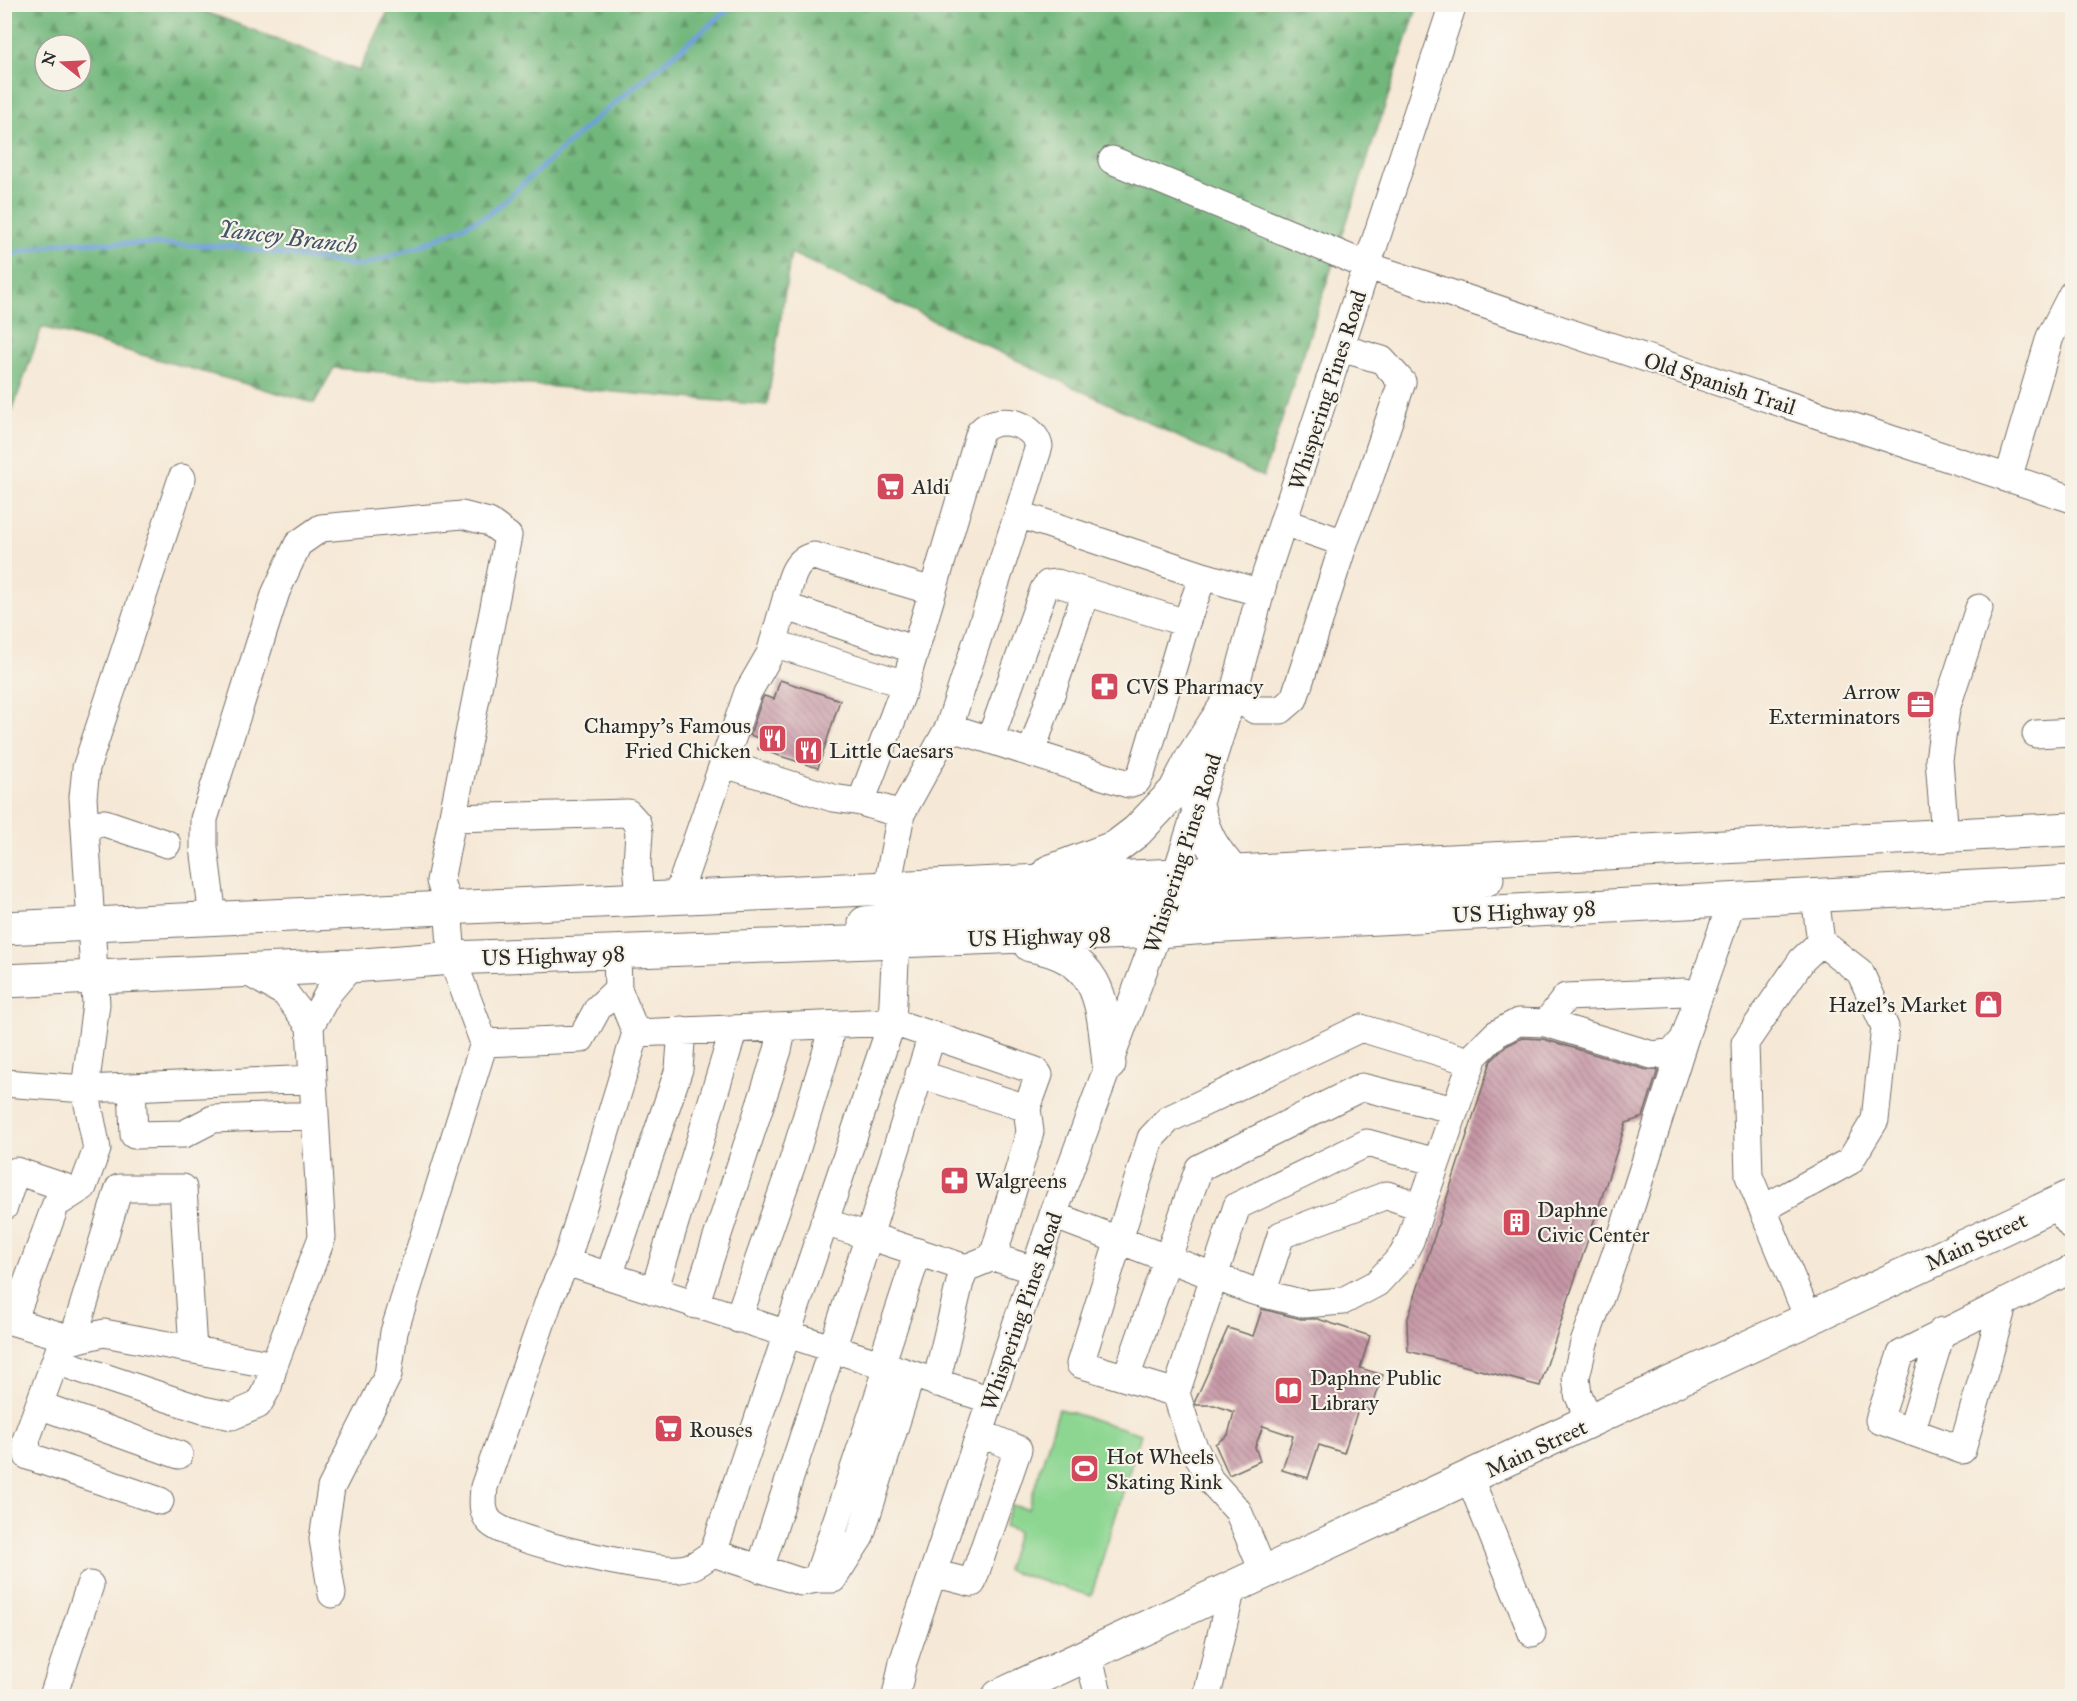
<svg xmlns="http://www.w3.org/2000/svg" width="2077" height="1701" viewBox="0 0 2077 1701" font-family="'IM FELL Great Primer',serif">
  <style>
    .grass { fill: #8cd691; stroke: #5c805e; stroke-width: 1.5 }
    .forest { fill: url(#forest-firs); stroke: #4e7153; stroke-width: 1.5; fill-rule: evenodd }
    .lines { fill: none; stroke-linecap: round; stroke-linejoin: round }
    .stream { stroke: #6ea0d9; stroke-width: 5 }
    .building { fill: url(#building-back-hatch) }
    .minor-casing { stroke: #726d67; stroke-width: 29 }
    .major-casing { stroke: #726d67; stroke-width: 35 }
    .minor { stroke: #fff; stroke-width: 27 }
    .major { stroke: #fff; stroke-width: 33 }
    .labels { text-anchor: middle; stroke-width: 4.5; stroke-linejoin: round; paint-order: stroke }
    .street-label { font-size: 22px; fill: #2b2b2b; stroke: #f7f3e8 }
    .poi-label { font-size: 22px; fill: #2b2b2b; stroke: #f7f3e8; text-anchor: start }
    .water-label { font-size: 24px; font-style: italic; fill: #425468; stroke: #f7f3e8 }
  </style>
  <defs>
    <pattern id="forest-firs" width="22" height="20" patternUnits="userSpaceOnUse" patternTransform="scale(1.5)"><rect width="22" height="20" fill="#71b77b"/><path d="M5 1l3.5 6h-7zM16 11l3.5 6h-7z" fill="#5d9565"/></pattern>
    <pattern id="building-back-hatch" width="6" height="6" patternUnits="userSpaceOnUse" patternTransform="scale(1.5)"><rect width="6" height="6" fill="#c696a6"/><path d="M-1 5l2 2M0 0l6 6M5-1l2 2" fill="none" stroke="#a17b87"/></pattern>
  </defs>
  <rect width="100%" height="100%" fill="#f7f3e8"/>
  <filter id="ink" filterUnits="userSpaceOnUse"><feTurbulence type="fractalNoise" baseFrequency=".0167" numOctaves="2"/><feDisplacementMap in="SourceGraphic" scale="12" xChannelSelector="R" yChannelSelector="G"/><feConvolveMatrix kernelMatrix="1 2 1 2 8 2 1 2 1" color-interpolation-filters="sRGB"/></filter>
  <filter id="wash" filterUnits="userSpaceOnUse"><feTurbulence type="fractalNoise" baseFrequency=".008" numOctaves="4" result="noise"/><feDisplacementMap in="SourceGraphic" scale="24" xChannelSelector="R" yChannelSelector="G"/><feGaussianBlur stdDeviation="1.35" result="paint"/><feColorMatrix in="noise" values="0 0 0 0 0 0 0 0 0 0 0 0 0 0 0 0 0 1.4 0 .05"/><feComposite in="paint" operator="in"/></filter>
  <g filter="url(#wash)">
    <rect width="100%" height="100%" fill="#f6e8d6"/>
    <!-- grass -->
    <path class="grass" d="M1059,1409l82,25 -50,162 -85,-26 12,-39 -14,-5 7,-21 17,4z"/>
    <!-- forest -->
    <path class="forest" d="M5,5h183l171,66 32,-66h1027l-155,472 -472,-224 -24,152 -433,-37 -20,35 -272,-76 -37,104zM45,45h36v36h-36z"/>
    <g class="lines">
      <!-- stream -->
      <path class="stream" d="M4,259l7,-5 55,-12 163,4 132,20 66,-23 62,-29 111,-99 135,-111"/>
    </g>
    <g id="blocks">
      <!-- building -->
      <path class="building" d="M780,680l60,20 -22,68 -60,-19 3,-10 -11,-4 12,-36 2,-3 10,3z
        M1522,1038l21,1 104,31h11l-15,47 -17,6 -86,263 -132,-35 -1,-30 84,-260 15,-15z
        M1262,1309l39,10h17l52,17 -10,32 23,7 -12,36 -12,-5 -15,47 -25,-8 -11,33 -26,-8 11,-34 -30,-10 -8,21 5,14 -31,14 -14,-31 13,-9 6,-23 -20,-7h-18l-1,-4 33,-73 25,8z"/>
    </g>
  </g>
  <g filter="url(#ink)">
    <use href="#blocks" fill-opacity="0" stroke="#726d67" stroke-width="1.5"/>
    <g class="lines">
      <defs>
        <path id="minor" d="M1112,160l256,106 704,233
          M2008,479l42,-142 22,-43
          M1284,522l60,21
          M773,643l132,41
          M915,650l-131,-44c6,-19 7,-46 30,-50l118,35
          M1233,695l22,15h26l13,-11 50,-156 27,-69 31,-92 -20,-22 -41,-12
          M949,727l69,-213
          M2036,734l36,-2
          M990,740l138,44 9,-3 5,-10 44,-148
          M1031,753l55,-161
          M725,764l108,34 28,4 40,12
          M861,802l42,-111 77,-259c17,-18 53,-10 59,14l-21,68 185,62
          M453,818l175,-5 9,10 2,10 -2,30 3,35
          M85,824l20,-1 62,21
          M1945,837l-6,-77 7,-51 33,-101
          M887,888l14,-74 48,-87 41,13 54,-151 4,-5 9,-1 129,40 17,-47 58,17
          M677,897l71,-205 22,-38 14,-48
          M213,918l-9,-71v-28l72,-227 22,-48 23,-16 141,-13 27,7 19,14 -68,345 8,25 4,52 32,85 -90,289 -6,43 -57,113 -8,51 9,55
          M896,942l-4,80 40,13 -63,201 97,32 27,-11 41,13
          M617,953l1,36 18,44 -70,229 425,138
          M242,969l43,24 25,33
          M1546,1023l20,-26 119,-5 14,4
          M636,1033l256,-11 -179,531 88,29 16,-3 71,-212
          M932,1035l104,36 3,4 -12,33
          M484,1043l97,-4 17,-31 20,-19
          M919,1074l108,34 3,24 -37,125
          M4,1083l81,6 11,-85 -13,-207 3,-29 96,-290
          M132,1087l2,48 50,-1 29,-15 102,-4
          M2054,1204l18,23
          M4,1207l12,-36 60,20
          M1763,1209l87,-48 25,-41 10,-93 -25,-55 -39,-30
          M1053,1215l200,76 52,13 38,-3 34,-18 25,-27 8,-15 11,-34
          M566,1262l-15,33 -67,192c-1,13 -3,25 6,35 19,20 162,50 190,47 14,-1 22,-9 33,-16
          M609,1276l70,-207 3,-39
          M654,1291l80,-262
          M1253,1291l11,-3 17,-53 106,-40 34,12 53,-151 22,-22 22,-12 28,1 106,32 21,-3 11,-13 48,-138
          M2004,1302l-42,148 -83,-30 22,-66 171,-85
          M695,1305l83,-255 5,-23
          M4,1319l71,21 29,-7 170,32 48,-128 -9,-158
          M738,1319l54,-155 35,-114 4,-25
          M1809,1320l-60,-144 -4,-133 57,-83 19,-18 -6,-45
          M13,1321l43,-117 27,-17 14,-38 -12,-60 228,-10 -3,-53 19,-34 22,-26
          M64,1337l-38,103 2,16 132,45
          M73,1340l46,-152h64l10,162
          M56,1361l147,49 29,6 26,-11 10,-18 6,-22
          M881,1365l37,-113
          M1126,1378l73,-210 163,-81 93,23
          M936,1383l24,-101 6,-14
          M1176,1393l-96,-29 71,-226 18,-19 192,-91 111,34
          M39,1405l140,50
          M1590,1422l-12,-28 -2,-17 8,-34 34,-96 67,-210
          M1911,1432l31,-101
          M1470,1479l62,154
          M760,1569l109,-333 -45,-14
          M933,1573l39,10 46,-134 -38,-16
          M1264,1573l-26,-62 -28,-31 -19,-39 -15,-48 61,-187 130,-63 69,19
          M817,1579h16l27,-42 51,-162
          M1088,1656l11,40
          M53,1696l37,-111
          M896,1696l7,-34 150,-447 105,-284 75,-236 31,-115 189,-576
          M1207,1696l25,-109"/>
        <path id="major" d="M1198,808c6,28 16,43 35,64
          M1049,872l67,-25 21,-16 38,-40 17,-33 41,-63
          M865,923l106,-11 150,-5 33,-11 23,-21
          M4,928l1173,-53 895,-46
          M1158,931c15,-19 27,-28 50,-34l152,-5 127,-13
          M1030,945c73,13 72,56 79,119
          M4,981l347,-15 101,-8 706,-27 49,-4 865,-45
          M999,1696l1073,-500"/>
      </defs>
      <!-- minor casing -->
      <use href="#minor" class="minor-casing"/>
      <!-- major casing -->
      <use href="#major" class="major-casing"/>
      <!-- minor -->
      <use href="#minor" class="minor"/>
      <!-- major -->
      <use href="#major" class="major"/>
    </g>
  </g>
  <!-- icons -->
  <defs>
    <symbol id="supermarket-square" viewBox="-11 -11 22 22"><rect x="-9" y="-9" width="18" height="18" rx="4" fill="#d1495b" stroke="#f7f3e8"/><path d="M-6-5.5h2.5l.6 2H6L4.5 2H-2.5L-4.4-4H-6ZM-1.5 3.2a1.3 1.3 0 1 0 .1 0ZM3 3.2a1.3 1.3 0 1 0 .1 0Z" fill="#fff"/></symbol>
    <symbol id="pharmacy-square" viewBox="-11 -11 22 22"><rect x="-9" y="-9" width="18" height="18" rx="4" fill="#d1495b" stroke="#f7f3e8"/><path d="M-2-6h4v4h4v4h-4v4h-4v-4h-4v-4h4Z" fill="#fff"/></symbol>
    <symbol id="office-square" viewBox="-11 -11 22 22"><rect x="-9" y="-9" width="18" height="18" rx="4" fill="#d1495b" stroke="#f7f3e8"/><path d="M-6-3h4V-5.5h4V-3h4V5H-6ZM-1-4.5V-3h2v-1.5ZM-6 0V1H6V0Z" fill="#fff"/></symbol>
    <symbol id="restaurant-square" viewBox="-11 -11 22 22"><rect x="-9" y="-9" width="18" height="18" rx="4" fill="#d1495b" stroke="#f7f3e8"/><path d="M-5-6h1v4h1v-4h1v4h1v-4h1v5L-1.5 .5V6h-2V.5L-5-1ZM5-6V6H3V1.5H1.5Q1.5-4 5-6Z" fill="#fff"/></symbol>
    <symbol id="shop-square" viewBox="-11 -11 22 22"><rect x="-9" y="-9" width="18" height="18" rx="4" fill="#d1495b" stroke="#f7f3e8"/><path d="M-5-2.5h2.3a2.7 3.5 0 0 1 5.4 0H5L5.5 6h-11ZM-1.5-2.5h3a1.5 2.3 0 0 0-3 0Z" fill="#fff"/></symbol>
    <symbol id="building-square" viewBox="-11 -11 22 22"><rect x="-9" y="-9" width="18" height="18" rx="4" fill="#d1495b" stroke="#f7f3e8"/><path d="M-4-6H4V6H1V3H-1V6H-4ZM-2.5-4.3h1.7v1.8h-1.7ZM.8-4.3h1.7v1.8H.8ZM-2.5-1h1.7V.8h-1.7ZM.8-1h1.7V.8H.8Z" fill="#fff"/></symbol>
    <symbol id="library-square" viewBox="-11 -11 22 22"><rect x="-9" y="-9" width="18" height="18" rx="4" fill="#d1495b" stroke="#f7f3e8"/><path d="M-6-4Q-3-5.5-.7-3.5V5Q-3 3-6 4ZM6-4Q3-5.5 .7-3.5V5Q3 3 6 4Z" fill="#fff"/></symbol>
    <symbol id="stadium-square" viewBox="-11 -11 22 22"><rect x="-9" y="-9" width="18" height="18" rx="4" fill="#d1495b" stroke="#f7f3e8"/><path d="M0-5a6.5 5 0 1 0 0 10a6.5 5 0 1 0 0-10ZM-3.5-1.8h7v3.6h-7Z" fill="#fff"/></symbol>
  </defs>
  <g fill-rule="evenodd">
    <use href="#supermarket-square" x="874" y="470" width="33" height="33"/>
    <use href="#pharmacy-square" x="1088" y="670" width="33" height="33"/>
    <use href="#office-square" x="1904" y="688" width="33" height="33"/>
    <use href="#restaurant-square" x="756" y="722" width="33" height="33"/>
    <use href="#restaurant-square" x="792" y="734" width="33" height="33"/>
    <use href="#shop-square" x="1972" y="988" width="33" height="33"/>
    <use href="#pharmacy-square" x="938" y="1164" width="33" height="33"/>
    <use href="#building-square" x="1500" y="1206" width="33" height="33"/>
    <use href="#library-square" x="1272" y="1374" width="33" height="33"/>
    <use href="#supermarket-square" x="652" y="1412" width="33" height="33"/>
    <use href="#stadium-square" x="1068" y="1452" width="33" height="33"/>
  </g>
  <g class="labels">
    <!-- street labels -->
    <g class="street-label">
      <text transform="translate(1720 383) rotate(18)" y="8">Old Spanish Trail</text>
      <text transform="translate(1327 390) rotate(-72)" y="8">Whispering Pines Road</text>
      <text transform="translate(1182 853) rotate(-72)" y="8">Whispering Pines Road</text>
      <text transform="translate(1524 911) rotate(-3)" y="8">US Highway 98</text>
      <text transform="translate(1039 936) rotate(-2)" y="8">US Highway 98</text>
      <text transform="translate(553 955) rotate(-2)" y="8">US Highway 98</text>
      <text transform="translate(1976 1241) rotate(-25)" y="8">Main Street</text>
      <text transform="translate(1021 1311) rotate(-71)" y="8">Whispering Pines Road</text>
      <text transform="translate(1536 1448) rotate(-25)" y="8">Main Street</text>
    </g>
    <!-- poi labels -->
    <g class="poi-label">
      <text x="912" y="494">Aldi</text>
      <text x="1126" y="694">CVS Pharmacy</text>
      <text x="1900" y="699" text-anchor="end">Arrow<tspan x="1900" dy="25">Exterminators</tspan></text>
      <text x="751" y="733" text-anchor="end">Champy's Famous<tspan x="751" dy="25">Fried Chicken</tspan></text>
      <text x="829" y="758">Little Caesars</text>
      <text x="1967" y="1012" text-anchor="end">Hazel's Market</text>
      <text x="975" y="1188">Walgreens</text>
      <text x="1537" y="1217">Daphne<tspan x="1537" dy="25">Civic Center</tspan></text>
      <text x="1310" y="1385">Daphne Public<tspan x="1310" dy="25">Library</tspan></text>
      <text x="689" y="1437">Rouses</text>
      <text x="1106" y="1464">Hot Wheels<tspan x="1106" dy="25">Skating Rink</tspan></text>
    </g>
    <!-- water labels -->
    <g class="water-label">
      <text transform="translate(288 237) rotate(7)" y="8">Yancey Branch</text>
    </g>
  </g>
  <!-- margin -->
  <rect width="2077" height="1701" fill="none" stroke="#f7f3e8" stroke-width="24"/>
  <!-- north arrow -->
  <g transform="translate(63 63) rotate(288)"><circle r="28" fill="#f7f3e8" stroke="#a5a39c" stroke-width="1.5"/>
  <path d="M0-4.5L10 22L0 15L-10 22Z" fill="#d1495b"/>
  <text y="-9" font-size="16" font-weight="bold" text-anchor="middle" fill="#2b2b2b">N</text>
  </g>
</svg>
